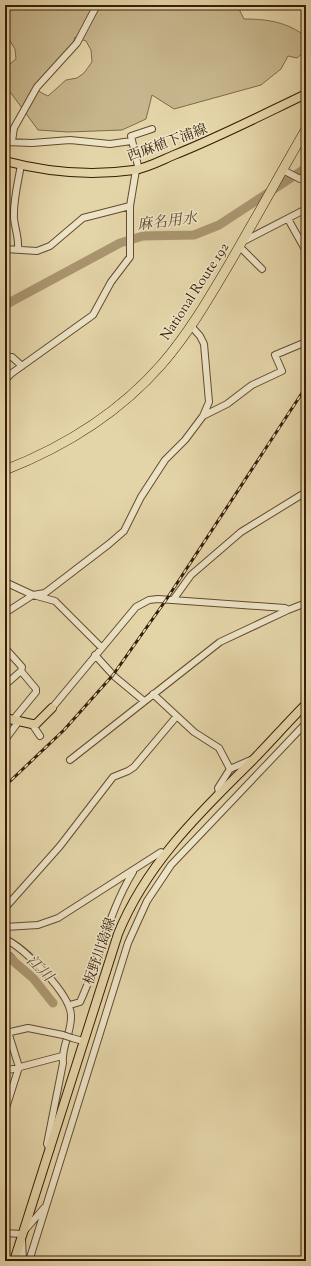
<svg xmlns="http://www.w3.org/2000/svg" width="311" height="1266" viewBox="0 0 311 1266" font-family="'Sorts Mill Goudy','Noto Serif JP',serif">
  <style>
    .green { fill: #c7b68d; stroke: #806a49; fill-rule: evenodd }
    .water { fill: #aa9671; stroke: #7d6646 }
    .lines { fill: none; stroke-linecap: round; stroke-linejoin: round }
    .river { stroke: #aa9671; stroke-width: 9 }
    .minor-casing { stroke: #644b2e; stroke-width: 8 }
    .major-casing { stroke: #391d05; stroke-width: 10 }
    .highway-casing { stroke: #391d05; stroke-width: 10 }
    .minor { stroke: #ede4c7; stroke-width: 6 }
    .major { stroke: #e4d5a9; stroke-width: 8 }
    .highway { stroke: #e4d5a9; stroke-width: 9 }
    .rail-casing { stroke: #391d05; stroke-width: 3 }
    .rail { stroke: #ede4c7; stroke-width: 1.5; stroke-dasharray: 4.5; stroke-linecap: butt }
    .minor-bridge-casing { stroke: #644b2e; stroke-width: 8; stroke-linecap: butt }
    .minor-bridge { stroke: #ede4c7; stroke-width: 6 }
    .labels { text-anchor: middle; stroke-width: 3; stroke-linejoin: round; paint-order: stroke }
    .street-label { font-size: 14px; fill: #391d05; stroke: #ede4c7 }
    .water-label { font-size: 15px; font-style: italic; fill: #61472b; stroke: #ede4c7 }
  </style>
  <rect width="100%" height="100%" fill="#e4d5a9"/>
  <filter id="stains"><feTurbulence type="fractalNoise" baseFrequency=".005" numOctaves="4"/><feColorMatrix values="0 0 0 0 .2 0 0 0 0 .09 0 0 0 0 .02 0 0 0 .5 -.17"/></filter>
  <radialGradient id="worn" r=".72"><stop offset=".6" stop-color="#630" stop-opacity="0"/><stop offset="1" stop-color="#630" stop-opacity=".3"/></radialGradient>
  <!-- green -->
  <path class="green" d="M5,5h232l7,14c23,0 44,3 62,18v13l-9,8 -9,-2 -7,13 -20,16 -87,24 -22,-14 -6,24 -24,11 -54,2 -30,-2 -27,-37 -6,-4v-21l11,-9 -1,-10 -10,-16zM75,37l11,4 5,9 1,12 -8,11 -7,5 -11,2 -18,16 -8,-4 -6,-6 39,-43z"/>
  <!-- water -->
  <path class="water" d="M5,950l7,3 16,19 -3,2 -14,-12 -6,-2z"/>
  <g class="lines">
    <!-- river -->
    <path class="river" d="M5,305l115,-62 23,-7 51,-1 25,-10 87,-57
      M5,954l28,24 20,25"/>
    <defs>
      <path id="minor" d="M12,141l2,-13 23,-41 40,-44 20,-38
        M5,142l27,1 38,-3 40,4 21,-3
        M283,170l17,9 6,-3
        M288,219l18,32
        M244,241l62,-32
        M239,246l23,23
        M5,249l32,2 13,-5 33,-28 47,-12
        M18,249c1,-11 -3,-20 -4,-31 -1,-17 4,-36 7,-53
        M5,357h7l10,9
        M5,380l7,-7 81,-58 18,-33 19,-25v-51l6,-36 2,-4 -7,-30 21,-7
        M203,416l24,-12 25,-19 30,-14 -7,-16 31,-13
        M5,582l28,13 22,6 46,46
        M173,600l18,-25 50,-43 65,-40
        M5,613l28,-18 12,-2 64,-49 15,-13 17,-34 24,-37 20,-20 18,-24 6,-14 -5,-58 -4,-8 -9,-10
        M5,648l17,19 -1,4 -16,14
        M95,655l20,22 29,24
        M153,694l41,38 25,16 11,21 -12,19 1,5
        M52,708l84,-101 13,-7 9,-1 127,9 3,2 18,-7
        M13,720l23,-28v-3l-15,-18
        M32,724l8,12
        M5,740l14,-19
        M70,760l150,-118 68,-32
        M230,769l23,-10
        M5,908l55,-62 53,-69 15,-6 6,-4 42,-50
        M5,927l33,-2 20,-7 103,-66 3,2
        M5,939c20,9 65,55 66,76 1,17 -10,32 -8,48l-16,81 3,6
        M70,1005l10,-3c20,-43 28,-89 53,-130
        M6,1033l22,-5 35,7
        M72,1038l11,3
        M5,1071l57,-15
        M5,1111l14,-44 -11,-35
        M25,1230l19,-22
        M5,1233l16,1
        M22,1239l1,22
        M29,1261l99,-318 19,-42 24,-36 135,-142"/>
      <path id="major" d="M5,161c41,11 87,15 129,9 13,-2 28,-10 40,-15 45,-18 88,-40 132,-61
        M5,718l27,6h4l16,-16
        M14,1261l104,-327c27,-67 78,-118 129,-168 20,-20 39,-42 59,-62"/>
      <path id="highway" d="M5,470c59,-23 115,-58 157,-106 26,-30 46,-64 66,-98 27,-46 52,-92 78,-137"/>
    </defs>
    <!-- minor casing -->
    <use href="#minor" class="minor-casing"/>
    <!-- major casing -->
    <use href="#major" class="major-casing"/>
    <!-- highway casing -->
    <use href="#highway" class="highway-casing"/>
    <!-- minor -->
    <use href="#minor" class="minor"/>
    <!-- major -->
    <use href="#major" class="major"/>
    <!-- highway -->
    <use href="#highway" class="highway"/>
    <defs>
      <path id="rail" d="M5,786l59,-56 49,-55 53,-75 140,-213"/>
    </defs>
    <!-- rail casing -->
    <use href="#rail" class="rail-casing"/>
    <!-- rail -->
    <use href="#rail" class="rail"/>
    <defs>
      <path id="minor-bridge" d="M63,1035l9,3"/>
    </defs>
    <!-- minor-bridge casing -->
    <use href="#minor-bridge" class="minor-bridge-casing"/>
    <!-- minor-bridge -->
    <use href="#minor-bridge" class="minor-bridge"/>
  </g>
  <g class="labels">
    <!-- street labels -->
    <g class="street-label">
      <text transform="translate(167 142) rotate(-20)" y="5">西麻植下浦線</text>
      <text transform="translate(194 291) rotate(-57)" y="5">National Route 192</text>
      <text transform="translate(99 951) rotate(-71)" y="5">板野川島線</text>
    </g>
    <!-- water labels -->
    <g class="water-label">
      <text transform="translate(167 221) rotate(-7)" y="5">麻名用水</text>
      <text transform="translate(40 968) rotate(45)" y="5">江川</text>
    </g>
  </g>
  <!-- margin -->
  <rect width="311" height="1266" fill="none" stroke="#e4d5a9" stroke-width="20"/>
  <rect x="6" y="6" width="299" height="1254" fill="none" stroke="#391d05" stroke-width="2"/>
  <rect x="10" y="10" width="291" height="1246" fill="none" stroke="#391d05"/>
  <rect width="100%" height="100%" filter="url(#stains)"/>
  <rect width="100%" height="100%" fill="url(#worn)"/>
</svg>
